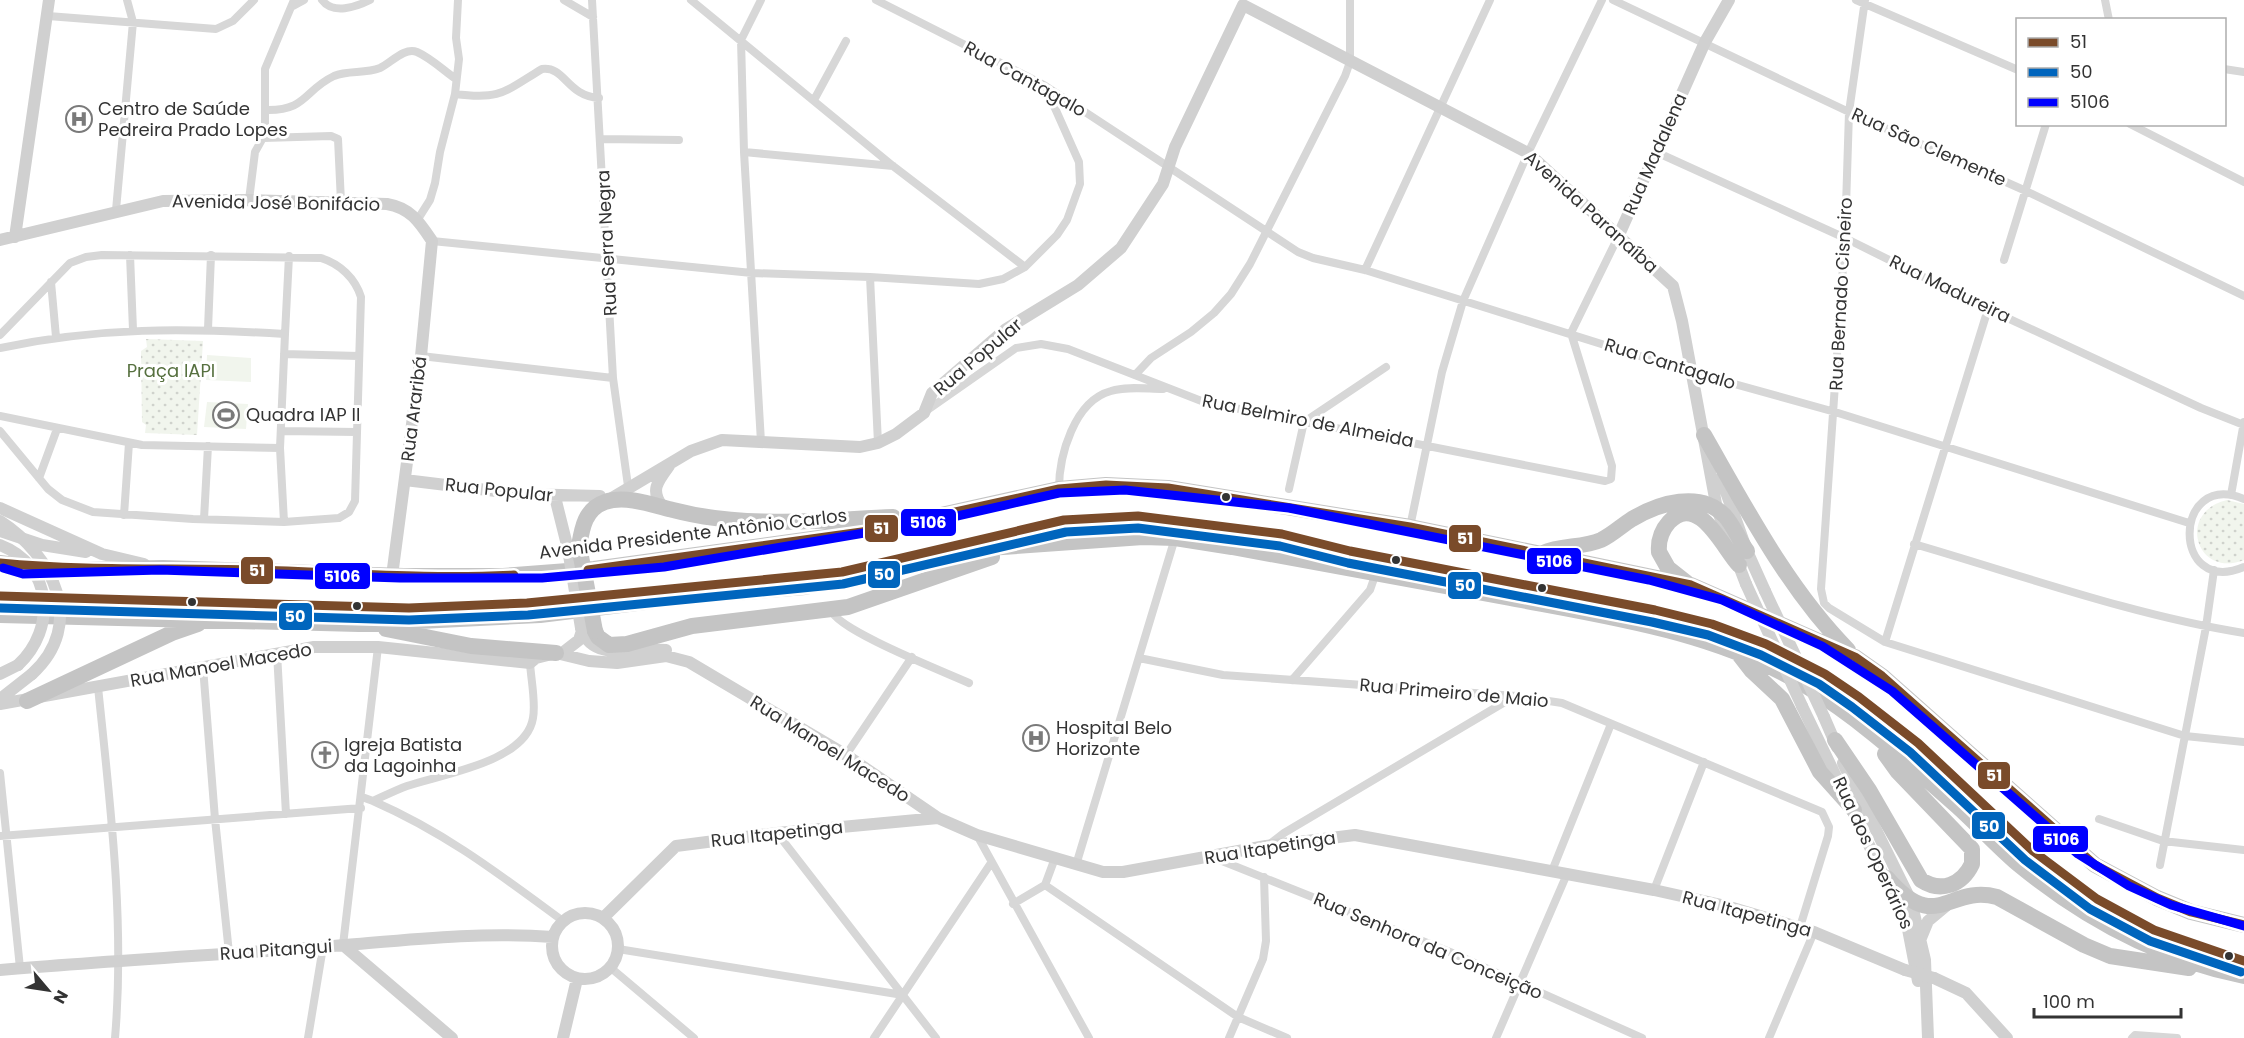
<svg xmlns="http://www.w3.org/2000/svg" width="2244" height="1038" viewBox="0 0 2244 1038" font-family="Poppins,sans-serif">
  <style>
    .park { fill: url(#park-dots) }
    .garden { fill: #f1f5ed }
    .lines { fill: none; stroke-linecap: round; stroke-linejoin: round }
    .street { stroke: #d7d7d7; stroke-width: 8 }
    .secondary { stroke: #d0d0d0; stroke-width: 12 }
    .highway { stroke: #c4c4c4; stroke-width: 16 }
    .secondary-bridge { stroke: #d0d0d0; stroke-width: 12 }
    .highway-bridge { stroke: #c4c4c4; stroke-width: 16 }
    .bus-1-casing { stroke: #fff; stroke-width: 14 }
    .bus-2-casing { stroke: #fff; stroke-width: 14 }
    .bus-3-casing { stroke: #fff; stroke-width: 14 }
    .bus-1 { stroke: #7a4b2a; stroke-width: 9 }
    .bus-2 { stroke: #0065bd; stroke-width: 9 }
    .bus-3 { stroke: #00f; stroke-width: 9 }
    .bus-dot { fill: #333; stroke: #fff; stroke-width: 2 }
    .labels { text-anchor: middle; stroke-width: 6; stroke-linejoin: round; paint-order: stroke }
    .street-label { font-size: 18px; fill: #333; stroke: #fff }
    .poi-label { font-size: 18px; fill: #333; stroke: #fff; text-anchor: start }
    .park-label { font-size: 18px; fill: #56703f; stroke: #fff }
    .line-badge { stroke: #fff; stroke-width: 2 }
    .badge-label { font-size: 16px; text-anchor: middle; font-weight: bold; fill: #fff }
  </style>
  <defs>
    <pattern id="park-dots" width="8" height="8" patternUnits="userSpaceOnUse" patternTransform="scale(1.5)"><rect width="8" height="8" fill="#f1f5ed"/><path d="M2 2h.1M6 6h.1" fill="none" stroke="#cfd2cc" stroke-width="1.8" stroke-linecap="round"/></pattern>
  </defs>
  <rect width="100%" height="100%" fill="#fff"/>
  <!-- park -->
  <path class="park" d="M146,339l57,2 -6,94 -52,-2 1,-8 -4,-3 -1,-71 6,-4z
    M2227,500l17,4v56c-48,19 -68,-48 -17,-60z"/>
  <!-- garden -->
  <path class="garden" d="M207,355l44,3v24l-45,-2z
    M207,402l41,2 -2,25 -42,-2z"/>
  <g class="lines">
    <!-- street -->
    <path class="street" d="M322,0c11,15 34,7 48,0
      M564,0l29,17
      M592,0l21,378 15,108
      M691,0l202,166 132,101
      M876,0l168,85 254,167 15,6 52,12 326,102 144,40 354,111
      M1613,0l236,112 177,79 218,105
      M1856,0l162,70
      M1865,0l-16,112 -4,126 -24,351 3,14 5,5 56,34 300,94 59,6
      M2105,0l4,20
      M293,6l11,-6
      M48,16l168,13 17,-8 21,-21
      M2224,69l20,3
      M455,94c46,6 49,-2 87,-25 23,-3 25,27 57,29
      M814,100l32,-59
      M266,110c41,1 38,-20 68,-34 14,-6 31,-2 46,-8 11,-5 24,-21 37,-16 14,6 27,19 39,27
      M2130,124l114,58
      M263,138l68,-2 7,3 3,63
      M601,139l78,1
      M744,152l149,14
      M1656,152l189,86 143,71 213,99 43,17
      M249,200l6,-48 10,-18v-65l29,-69
      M116,210l17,-188 -6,-22
      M418,219l12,-19 5,-17 5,-31 15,-58 4,-35 -3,-21 2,-38
      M432,241l320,32 118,4 109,7 24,-5 22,-12 32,-32 10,-15 13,-36 -1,-22 -33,-74
      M130,255l3,75
      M2004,260l42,-136
      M1365,270l125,-270
      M870,277l8,166
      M51,282l5,55
      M208,329l3,-74
      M285,334l4,-78
      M0,335l70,-72 16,-6 16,-2 219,3c19,6 34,20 40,39l-6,204 -6,11 -10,6 -55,4 -91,-3 -100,-7 -31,-12 -14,-11 -48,-58
      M0,348c100,-21 184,-20 285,-14l-5,114 -138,-3 -142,-29
      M284,354l75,2
      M421,356l192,22
      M1135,375l16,-17 40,-26 23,-19 17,-19 19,-30 95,-188 5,-14v-62
      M926,411l90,-63 25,-4 27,5 136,53 401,79 6,-2 1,-13 -41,-133 47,-96
      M281,431l76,1
      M761,442l-17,-290 -3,-112 20,-40
      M280,448l4,74
      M39,478l18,-49
      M1059,489c0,-33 15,-88 52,-98 16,-5 36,-2 52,-2
      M1289,489l15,-67 82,-55
      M2231,495l13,-73
      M2244,499c-72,-30 -73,99 0,68
      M124,515l5,-72
      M204,519l4,-73
      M1410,527l32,-155 21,-71 65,-148 74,-153
      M1914,544c107,31 221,72 330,89
      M831,610c6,20 114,62 138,73
      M1885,642l103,-333
      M277,653l9,161
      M1139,658l84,17 293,21 46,7 260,109 7,15 -1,9 -28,91
      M203,667l12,152 14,134
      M1292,680l78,-90 6,-17
      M98,687c12,116 27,234 17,351
      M846,755l66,-98
      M0,773l20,195
      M362,797l11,4c11,-5 23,-11 34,-15 35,-12 119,-24 126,-68 3,-16 -2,-38 -3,-55
      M373,801c73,32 126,73 190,120
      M2099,819l64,22 81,9
      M777,833l159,205
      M977,835l112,203
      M0,836l361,-28
      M1267,846l17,-13 231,-137
      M1212,857l238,95 192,86
      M1076,865l99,-327
      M2160,865l46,-238 8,-57
      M1552,871l59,-147
      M1045,885l193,132 49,21
      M1654,890l50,-128
      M1013,904l32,-19 10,-27
      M343,945l35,-298
      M618,949l285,46
      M611,968l83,70
      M308,1038l15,-91
      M874,1038l117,-175
      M1229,1038l34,-79 3,-18 -2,-64
      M1496,1038l71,-164
      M1769,1038l45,-106
      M2132,1038l3,-3 42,3"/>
    <!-- secondary -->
    <path class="secondary" d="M15,237l34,-237
      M1618,237l87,-195 24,-42
      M0,240l163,-39 86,-1 138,4c24,4 33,19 45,37l-11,115 -29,220
      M1721,478l26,73 18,40
      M405,480l116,14 79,2
      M555,497l13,52
      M593,497l14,4 84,-50 31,-11 138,7 18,-4 18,-9 28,-21 8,-20 74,-64 72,-44 43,-37 42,-64 12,-37 68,-142 285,148 145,133 9,35 35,188 29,75
      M662,506c-12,-16 -4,-25 7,-40
      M0,508l102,46 42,10
      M0,531l42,14 44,7
      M581,628c12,36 57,19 85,22
      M561,654l18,-14 3,-9
      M0,674l18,-9
      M0,699l32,-25
      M0,704l314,-57h64l152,16 6,-5 20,-5 33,8 28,2 49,-7 23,6 157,93 92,63
      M1802,706l105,218 11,57
      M1824,717l13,30
      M1843,763l68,138 14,59 3,78
      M552 946a33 33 0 1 1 66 0a33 33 0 1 1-66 0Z
      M603,918l73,-72 101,-13 161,-15 39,17 126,37h20l143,-26 89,-11 299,55 72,16 88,26 91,38
      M1921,938l7,-17 18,-15
      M343,945l109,93
      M0,970c107,-9 214,-15 322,-23 77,-6 153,-16 231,-10
      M1934,978l32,15 41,45
      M563,1038l14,-59"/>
    <!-- highway -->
    <path class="highway" d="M1704,435c43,75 84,154 144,215
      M579,546c3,-18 6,-37 26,-44 21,-7 48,3 68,8 72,19 147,10 220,7
      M1543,553c18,-8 39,-5 58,-13 11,-5 20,-14 31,-21 27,-16 68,-29 93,-3 9,10 14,24 22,35
      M0,563l54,7 109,-2 241,8h99l91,-7 275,-38 190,-42 47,-4 62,3 242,39 281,58 164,72 27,19 213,189 62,33 34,14 53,13
      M1687,583l-19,-15 -9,-16c-1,-12 2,-21 10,-30 30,-31 55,28 70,43
      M0,615l359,9 181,-9 145,-18 120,-10 183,-39 155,-11 32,1 57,9c93,17 185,34 278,51 101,19 207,34 296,88 55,33 103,78 151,120 21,19 40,40 61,58 67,55 141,95 226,112
      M386,629l85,17 85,7
      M595,631l3,6 11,8 18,-1 65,-18 156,-19 144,-50
      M1738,653l14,18 30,28 38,73 34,38
      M27,701l145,-68 26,-9
      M1835,740l34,50 52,90c20,13 41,5 51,-16v-15l-74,-77 -13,-18
      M1887,878c50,58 61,6 110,19l87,48 26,11 79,12"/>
    <!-- secondary-bridge -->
    <path class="secondary-bridge" d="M0,521c53,34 87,103 32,153
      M0,545c53,20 57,84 18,120
      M568,549l13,79
      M1746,584l56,122
      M1765,591l59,126
      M1905,970l29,8"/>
    <!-- highway-bridge -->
    <path class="highway-bridge" d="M579,546l16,85"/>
    <defs>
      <path id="bus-1" d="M0,563c83,8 167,5 250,7 88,2 176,10 264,5
        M588,570l281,-39 190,-42 47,-4 62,3 242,39 281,58 164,72 27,19 213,189 62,33 34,14 53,13
        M0,596l409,12 118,-5 315,-31 222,-52 74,-4 144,18 68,17 305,59 57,14 54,20 59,30 34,23 59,46 115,108 64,48 57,31 90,31"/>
      <path id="bus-2" d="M0,608l409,12 119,-5 315,-31 223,-52 72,-4 142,18 68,17 304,59 56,13 53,20 58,29 33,23 58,45 115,108 65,49 60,32 91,31"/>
      <path id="bus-3" d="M3,568l20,6 137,-4 240,8h142l122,-11 271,-46 124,-28 66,-3 164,18 360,72 73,20 100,46 70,45 186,163 51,32 42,19 73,21"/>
    </defs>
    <!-- bus-1 casing -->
    <use href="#bus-1" class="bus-1-casing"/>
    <!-- bus-2 casing -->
    <use href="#bus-2" class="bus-2-casing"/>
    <!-- bus-3 casing -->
    <use href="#bus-3" class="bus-3-casing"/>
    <!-- bus-1 -->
    <use href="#bus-1" class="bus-1"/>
    <!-- bus-2 -->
    <use href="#bus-2" class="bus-2"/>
    <!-- bus-3 -->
    <use href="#bus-3" class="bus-3"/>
  </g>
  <!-- icons -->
  <defs>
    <symbol id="hospital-ring" viewBox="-11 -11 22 22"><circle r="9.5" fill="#fff" stroke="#7a7a7a" stroke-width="1.5"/><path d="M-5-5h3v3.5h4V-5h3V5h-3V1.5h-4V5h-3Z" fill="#7a7a7a"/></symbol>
    <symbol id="stadium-ring" viewBox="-11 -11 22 22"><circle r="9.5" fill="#fff" stroke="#7a7a7a" stroke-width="1.5"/><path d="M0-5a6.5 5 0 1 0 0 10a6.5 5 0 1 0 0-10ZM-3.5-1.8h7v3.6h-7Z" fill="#7a7a7a"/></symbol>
    <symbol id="church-ring" viewBox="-11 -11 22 22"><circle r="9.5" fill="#fff" stroke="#7a7a7a" stroke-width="1.5"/><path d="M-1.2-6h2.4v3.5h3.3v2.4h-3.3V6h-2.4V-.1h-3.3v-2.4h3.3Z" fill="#7a7a7a"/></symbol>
  </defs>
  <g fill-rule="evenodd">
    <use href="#hospital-ring" x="64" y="104" width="30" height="30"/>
    <use href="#stadium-ring" x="211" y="400" width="30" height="30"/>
    <use href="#hospital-ring" x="1021" y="723" width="30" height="30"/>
    <use href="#church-ring" x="310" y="740" width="30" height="30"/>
  </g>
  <!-- markers -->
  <g class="bus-dot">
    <circle cx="1226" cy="497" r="5"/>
    <circle cx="1396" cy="560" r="5"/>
    <circle cx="1542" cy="588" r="5"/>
    <circle cx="192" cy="602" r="5"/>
    <circle cx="357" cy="606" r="5"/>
    <circle cx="2229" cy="956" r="5"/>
  </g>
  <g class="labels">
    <!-- street labels -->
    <g class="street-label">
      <text transform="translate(1025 79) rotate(29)" y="6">Rua Cantagalo</text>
      <text transform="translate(1929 147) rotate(24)" y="6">Rua São Clemente</text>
      <text transform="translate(1655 154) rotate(-66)" y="6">Rua Madalena</text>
      <text transform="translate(276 203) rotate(1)" y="6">Avenida José Bonifácio</text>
      <text transform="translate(1591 212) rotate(42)" y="6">Avenida Paranaíba</text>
      <text transform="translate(607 243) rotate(-93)" y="6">Rua Serra Negra</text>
      <text transform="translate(1950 289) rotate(26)" y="6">Rua Madureira</text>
      <text transform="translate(1841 294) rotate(-87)" y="6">Rua Bernado Cisneiro</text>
      <text transform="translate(978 357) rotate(-40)" y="6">Rua Popular</text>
      <text transform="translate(1670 364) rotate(17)" y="6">Rua Cantagalo</text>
      <text transform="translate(414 409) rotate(-83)" y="6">Rua Araribá</text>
      <text transform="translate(1308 421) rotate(11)" y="6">Rua Belmiro de Almeida</text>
      <text transform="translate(499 490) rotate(6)" y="6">Rua Popular</text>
      <text transform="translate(693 534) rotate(-7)" y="6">Avenida Presidente Antônio Carlos</text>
      <text transform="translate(221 665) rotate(-10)" y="6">Rua Manoel Macedo</text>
      <text transform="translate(1454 693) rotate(5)" y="6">Rua Primeiro de Maio</text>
      <text transform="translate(830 749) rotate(32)" y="6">Rua Manoel Macedo</text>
      <text transform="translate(777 834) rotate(-6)" y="6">Rua Itapetinga</text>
      <text transform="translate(1270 848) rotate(-9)" y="6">Rua Itapetinga</text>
      <text transform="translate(1873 853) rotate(65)" y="6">Rua dos Operários</text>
      <text transform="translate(1747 914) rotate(15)" y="6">Rua Itapetinga</text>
      <text transform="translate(1428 946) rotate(23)" y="6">Rua Senhora da Conceição</text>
      <text transform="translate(276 950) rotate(-4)" y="6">Rua Pitangui</text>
    </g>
    <!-- poi labels -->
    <g class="poi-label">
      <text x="98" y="115">Centro de Saúde<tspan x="98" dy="21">Pedreira Prado Lopes</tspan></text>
      <text x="246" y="421">Quadra IAP II</text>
      <text x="1056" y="734">Hospital Belo<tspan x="1056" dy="21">Horizonte</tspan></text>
      <text x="344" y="751">Igreja Batista<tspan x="344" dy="21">da Lagoinha</tspan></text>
    </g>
    <!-- park labels -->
    <g class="park-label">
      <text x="171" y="377">Praça IAPI</text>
    </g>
  </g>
  <g class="line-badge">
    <rect x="900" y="508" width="57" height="29" rx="6" fill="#00f"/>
    <rect x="864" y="514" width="35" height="29" rx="6" fill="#7a4b2a"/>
    <rect x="1448" y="524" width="34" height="29" rx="6" fill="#7a4b2a"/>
    <rect x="1526" y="547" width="56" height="28" rx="6" fill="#00f"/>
    <rect x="240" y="556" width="34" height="29" rx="6" fill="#7a4b2a"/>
    <rect x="867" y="560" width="34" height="29" rx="6" fill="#0065bd"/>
    <rect x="314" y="562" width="57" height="28" rx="6" fill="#00f"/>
    <rect x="1447" y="571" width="35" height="29" rx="6" fill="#0065bd"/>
    <rect x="278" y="602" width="35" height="29" rx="6" fill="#0065bd"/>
    <rect x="1977" y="761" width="34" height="29" rx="6" fill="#7a4b2a"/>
    <rect x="1971" y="811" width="35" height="29" rx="6" fill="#0065bd"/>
    <rect x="2032" y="825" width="57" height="28" rx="6" fill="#00f"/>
  </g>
  <g class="badge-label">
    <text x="928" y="528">5106</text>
    <text x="881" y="534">51</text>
    <text x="1465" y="544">51</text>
    <text x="1554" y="567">5106</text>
    <text x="257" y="576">51</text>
    <text x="884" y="580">50</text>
    <text x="342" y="582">5106</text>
    <text x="1465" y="591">50</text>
    <text x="295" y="622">50</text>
    <text x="1994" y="781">51</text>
    <text x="1989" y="832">50</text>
    <text x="2061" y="845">5106</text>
  </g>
  <!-- legend -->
  <rect x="2016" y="18" width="210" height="108" fill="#ffffff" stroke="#adadad" stroke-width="1.5"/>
  <rect x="2028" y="38" width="30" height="9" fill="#7a4b2a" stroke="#adadad" stroke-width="1.5"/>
  <text x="2070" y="48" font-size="18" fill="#333333">51</text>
  <rect x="2028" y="68" width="30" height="9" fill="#0065bd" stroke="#adadad" stroke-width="1.5"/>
  <text x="2070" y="78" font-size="18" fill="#333333">50</text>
  <rect x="2028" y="98" width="30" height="9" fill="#0000ff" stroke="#adadad" stroke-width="1.5"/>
  <text x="2070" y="108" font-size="18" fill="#333333">5106</text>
  <!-- north arrow -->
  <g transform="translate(48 990) rotate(119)" stroke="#ffffff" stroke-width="4.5" paint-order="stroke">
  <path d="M0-4.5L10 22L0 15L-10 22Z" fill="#333333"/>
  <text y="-9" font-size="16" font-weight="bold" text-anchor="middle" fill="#333333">N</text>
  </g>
  <!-- scale -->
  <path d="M2034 1008v9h147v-9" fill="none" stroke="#333333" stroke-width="3"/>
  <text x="2043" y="1008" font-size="18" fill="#333333" stroke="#ffffff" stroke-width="4.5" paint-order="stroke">100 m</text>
</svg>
